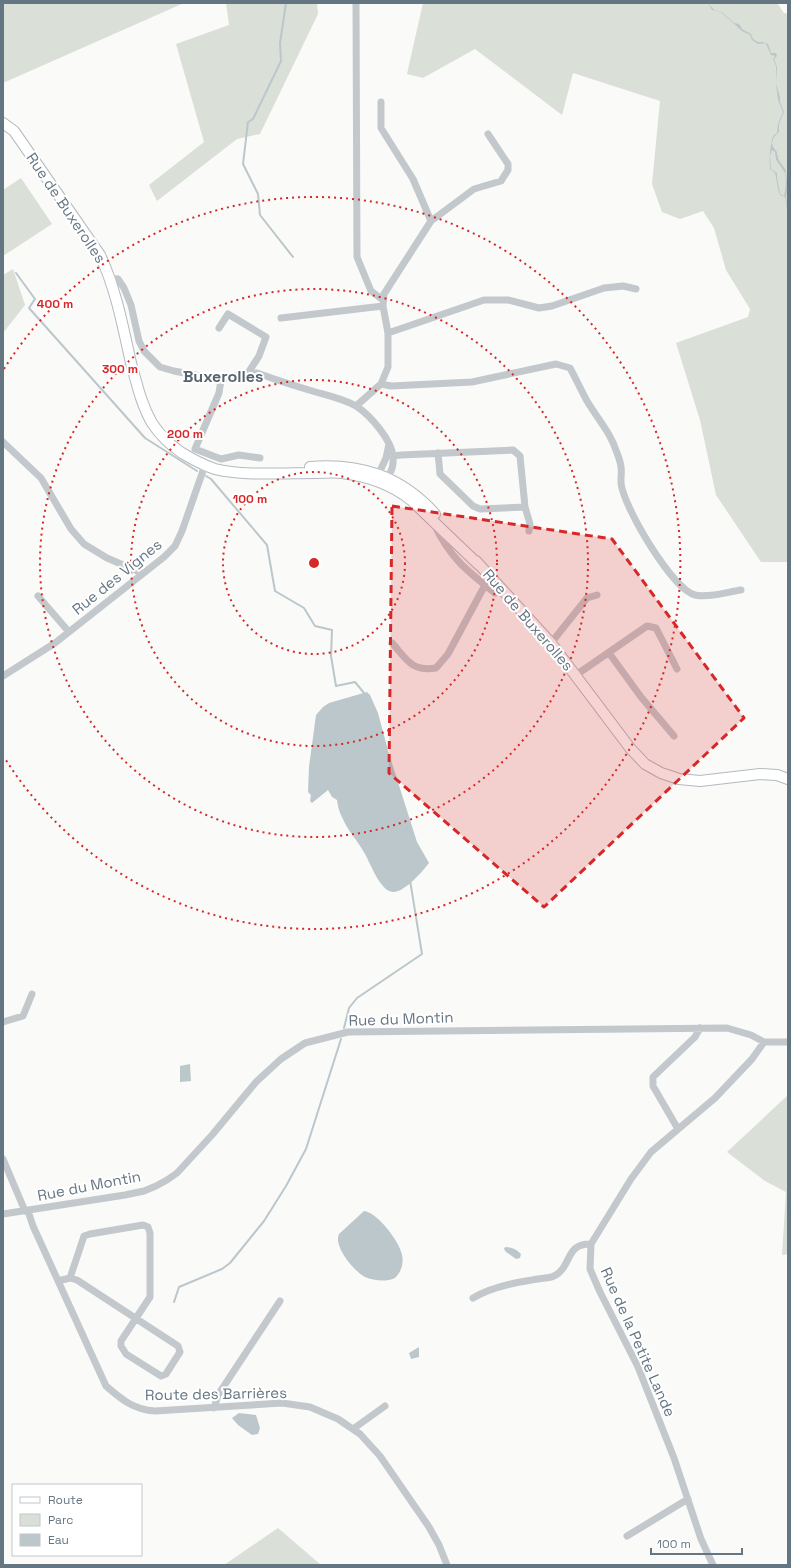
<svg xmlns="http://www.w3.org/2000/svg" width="791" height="1568" viewBox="0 0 791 1568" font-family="'Space Grotesk',sans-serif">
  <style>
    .green { fill: #dadfd7 }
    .water { fill: #bbc7cb; fill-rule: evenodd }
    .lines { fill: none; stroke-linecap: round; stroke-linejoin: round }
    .stream { stroke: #bbc7cb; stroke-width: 2 }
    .secondary-casing { stroke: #b3babf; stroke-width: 12 }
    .street { stroke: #c3c8cc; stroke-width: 7 }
    .secondary { stroke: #fff; stroke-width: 10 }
    .marked { fill: #d62828; fill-opacity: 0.2; stroke: #d62828; stroke-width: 3; stroke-dasharray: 8 5; stroke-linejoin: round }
    .ring { fill: none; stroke: #d62828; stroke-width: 2; stroke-dasharray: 2 4 }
    .labels { text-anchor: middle; stroke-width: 4; stroke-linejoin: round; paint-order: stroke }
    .street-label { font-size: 15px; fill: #657683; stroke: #fff }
    .neighbourhood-label { font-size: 16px; font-weight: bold; fill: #57646e; stroke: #fff }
    .centre { fill: #d62828; stroke: #fff; stroke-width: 2 }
    .ring-label { font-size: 12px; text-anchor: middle; font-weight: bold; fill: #d62828; stroke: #fff; stroke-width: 4; stroke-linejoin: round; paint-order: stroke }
  </style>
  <rect width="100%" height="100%" fill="#fafaf8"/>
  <!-- green -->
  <path class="green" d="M3,3h181l-181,80z
    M226,3h91l1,11 -58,120 -23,5 -80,62 -8,-16 55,-43 -28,-98 53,-19z
    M423,3h354l7,10 4,1v548h-27l-45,-67 -16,-75 -24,-77 72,-26 2,-8 -24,-39 -12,-42 -11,-17 -23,8 -18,-7 -10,-28 8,-83 -87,-28 -11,42 -87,-66 -52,29 -16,-4z
    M21,178l31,46 -49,32v-66z
    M13,269l12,36 -22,28v-58z
    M788,1095v159l-6,1 4,-63 -21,-11 -38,-29z
    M278,1528l43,37h-97z"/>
  <!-- water -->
  <path class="water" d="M708,3l6,7 8,2 12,11 5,1 3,5 9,5 2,5 5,3h5l5,2 3,9h5l1,3 -3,3 3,8 -1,16 4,14v5l4,10 -5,12v8l-5,5 -2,6 1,4 4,5v9l8,8 3,18 -2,10 2,18 -3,-18 -5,-2c-3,-7 -3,-15 -5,-22l-5,-4c-1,-11 0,-22 3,-33l4,-3 1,-9 5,-12 -5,-12 -2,-17v-17l-3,-7 2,-3 -4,-1 -4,-9 -2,-3 -7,1 -6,-4 -2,-5 -8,-4 -21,-19 -9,-2zM772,150l3,2c1,12 4,10 9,18 3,6 2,19 0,26l-4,-2c-1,-8 -3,-13 -3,-21l-6,-4 -1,-13z
    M367,692l3,3 8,18 11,41 28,88 12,21c-6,8 -25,30 -36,29 -3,0 -8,-3 -10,-6 -8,-9 -12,-21 -18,-32 -7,-13 -18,-24 -23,-37 -3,-6 -4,-10 -5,-17l-5,-3 -4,-7 -16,13 -2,-2 1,-6 -3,-3 1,-25 7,-52 7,-8 6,-4z
    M190,1064l1,17 -11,1v-16z
    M364,1211c13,1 36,31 38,44 2,9 -1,17 -7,23 -9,4 -21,3 -30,-1 -11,-6 -32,-31 -26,-43z
    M506,1247c6,1 10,2 15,7l-1,4 -4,1 -11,-8 -1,-3z
    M419,1347v10l-8,2 -2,-6z
    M239,1413l17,2 4,13 -2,6 -6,1 -14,-10 -6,-7z"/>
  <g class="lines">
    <!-- stream -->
    <path class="stream" d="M286,3l-6,40 1,18 -28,58 -5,3 -5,42 15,30 2,21 33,42
      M777,156v3l8,12
      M16,273l19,26 -6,9 116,130 52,33
      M206,476l5,3 56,66 8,46 29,17 11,18 17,4 -1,26 5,30 19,-4 9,11 -1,3
      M344,1028l5,-20 8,-10 65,-44 -12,-74
      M174,1302l5,-15 43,-18 8,-6 34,-42 22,-35 20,-37 35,-110"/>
    <defs>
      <path id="secondary" d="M3,123l11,8 86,124c16,34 23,72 31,108 6,21 10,41 21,60 8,12 18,22 30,30 10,6 21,12 33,16 26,7 71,4 99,4 9,0 19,-1 28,0 25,3 49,11 69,27l68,65
        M310,467c50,-4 91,9 125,47
        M476,561l75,82 79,105 15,16 16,9 18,6 21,2 60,-7 17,1 11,4"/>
    </defs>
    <!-- secondary casing -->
    <use href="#secondary" class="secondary-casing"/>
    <!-- street -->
    <path class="street" d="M356,3l1,254 14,34 12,9
      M381,102v26l32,51 18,42
      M110,278l8,1 6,9 7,17 8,36 5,10 16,16 14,4 47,9 27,-7h9c17,6 35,12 52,17 16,5 33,8 47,16 14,9 36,34 37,51 1,12 -3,19 -13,25v-11l6,-13 3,-14
      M281,318l102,-12
      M219,328l9,-14 38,23 -7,19 -11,17
      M388,333l96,-33h24l31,8 13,-2 52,-18 19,-2 13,3
      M221,380l-2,13 -24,56 26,10 18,-4 21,3
      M381,384l10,2 81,-4 84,-18 14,4c6,11 11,22 17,33 10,17 24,32 30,52 3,7 5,17 4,24 0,2 0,5 0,6 2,23 51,106 74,112 14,3 32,-3 46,-5
      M356,406l25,-22 7,-17v-34l-5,-27 1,-12 47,-73 43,-32 27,-8 7,-11v-6l-20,-30
      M3,442l38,36 30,51 13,15 23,14 35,15
      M393,456l8,-1 112,-5 7,6 5,51 -45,2 -7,-3 -33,-32 -2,-21
      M525,507l5,17 -1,7
      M434,524c16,34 33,47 61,69
      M38,596l31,36
      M392,643c15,16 19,29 44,25l12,-14 37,-69
      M551,643l36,-45 10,-3
      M609,653l32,44 33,39
      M576,675l71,-49 9,2 21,41
      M3,676l52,-33 109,-86 11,-11 7,-15 23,-66
      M3,1022l20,-6 9,-22
      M678,1129l-25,-43v-9l42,-40 5,-9
      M3,1159l22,52
      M28,1211l5,15 73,160c15,13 28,24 49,25l127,-8 28,4 28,12 22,15 20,22 49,71 10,18 8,20
      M3,1214l122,-19 19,-4 12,-5 11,-6 10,-7 35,-38 44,-53 25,-23 24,-16 43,-11 379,-4 24,7 13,7h24
      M58,1281l12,-3 7,2 101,66 2,6 -14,22 -5,2 -35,-22 -5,-8v-5l29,-44v-64l-2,-6 -5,-2 -53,9 -6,2 -14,42
      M473,1298c17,-10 39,-15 59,-18 7,-2 15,-1 22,-4 18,-9 11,-33 37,-32
      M214,1408l4,-13 62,-94
      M353,1429l32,-23
      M627,1536l61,-37
      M713,1565l-12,-26 -27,-81 -36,-91 -38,-75 -10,-23 1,-25 40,-65 20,-27 64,-54 37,-39 12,-17"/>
    <!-- secondary -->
    <use href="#secondary" class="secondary"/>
  </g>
  <!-- marked area -->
  <path class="marked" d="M392,506l220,33 132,179 -200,189 -155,-134z"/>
  <!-- distance rings -->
  <g class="ring">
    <circle cx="314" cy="563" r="91"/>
    <circle cx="314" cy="563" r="183"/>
    <circle cx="314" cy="563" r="274"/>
    <path d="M4 369A366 366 0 1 1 4 757"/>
  </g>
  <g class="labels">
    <!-- street labels -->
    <g class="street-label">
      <text transform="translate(66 208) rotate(56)" y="5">Rue de Buxerolles</text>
      <text transform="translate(117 577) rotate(-39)" y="5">Rue des Vignes</text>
      <text transform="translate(528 620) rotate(49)" y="5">Rue de Buxerolles</text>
      <text transform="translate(401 1019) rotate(-2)" y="5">Rue du Montin</text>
      <text transform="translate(89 1186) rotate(-11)" y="5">Rue du Montin</text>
      <text transform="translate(638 1342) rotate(66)" y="5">Rue de la Petite Lande</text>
      <text transform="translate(216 1394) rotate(-1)" y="5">Route des Barrières</text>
    </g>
    <!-- neighbourhood labels -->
    <g class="neighbourhood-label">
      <text x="223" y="382">Buxerolles</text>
    </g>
  </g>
  <circle cx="314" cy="563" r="6" class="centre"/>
  <g class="ring-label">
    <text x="55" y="308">400 m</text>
    <text x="120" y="373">300 m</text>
    <text x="185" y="438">200 m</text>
    <text x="250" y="503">100 m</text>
  </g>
  <!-- border -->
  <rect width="791" height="1568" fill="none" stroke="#657683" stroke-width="8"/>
  <!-- legend -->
  <rect x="12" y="1484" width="130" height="72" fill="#ffffff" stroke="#c1c8cd"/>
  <rect x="20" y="1497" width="20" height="6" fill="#ffffff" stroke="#c1c8cd"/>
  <text x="48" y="1504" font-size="12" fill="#657683">Route</text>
  <rect x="20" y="1514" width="20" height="12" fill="#dadfd7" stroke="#c1c8cd"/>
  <text x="48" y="1524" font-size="12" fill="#657683">Parc</text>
  <rect x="20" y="1534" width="20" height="12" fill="#bbc7cb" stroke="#c1c8cd"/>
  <text x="48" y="1544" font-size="12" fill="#657683">Eau</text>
  <!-- scale -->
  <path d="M651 1548v6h91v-6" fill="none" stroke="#657683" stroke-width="2"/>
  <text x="657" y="1548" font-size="12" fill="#657683" stroke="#ffffff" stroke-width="3" paint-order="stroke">100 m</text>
</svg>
